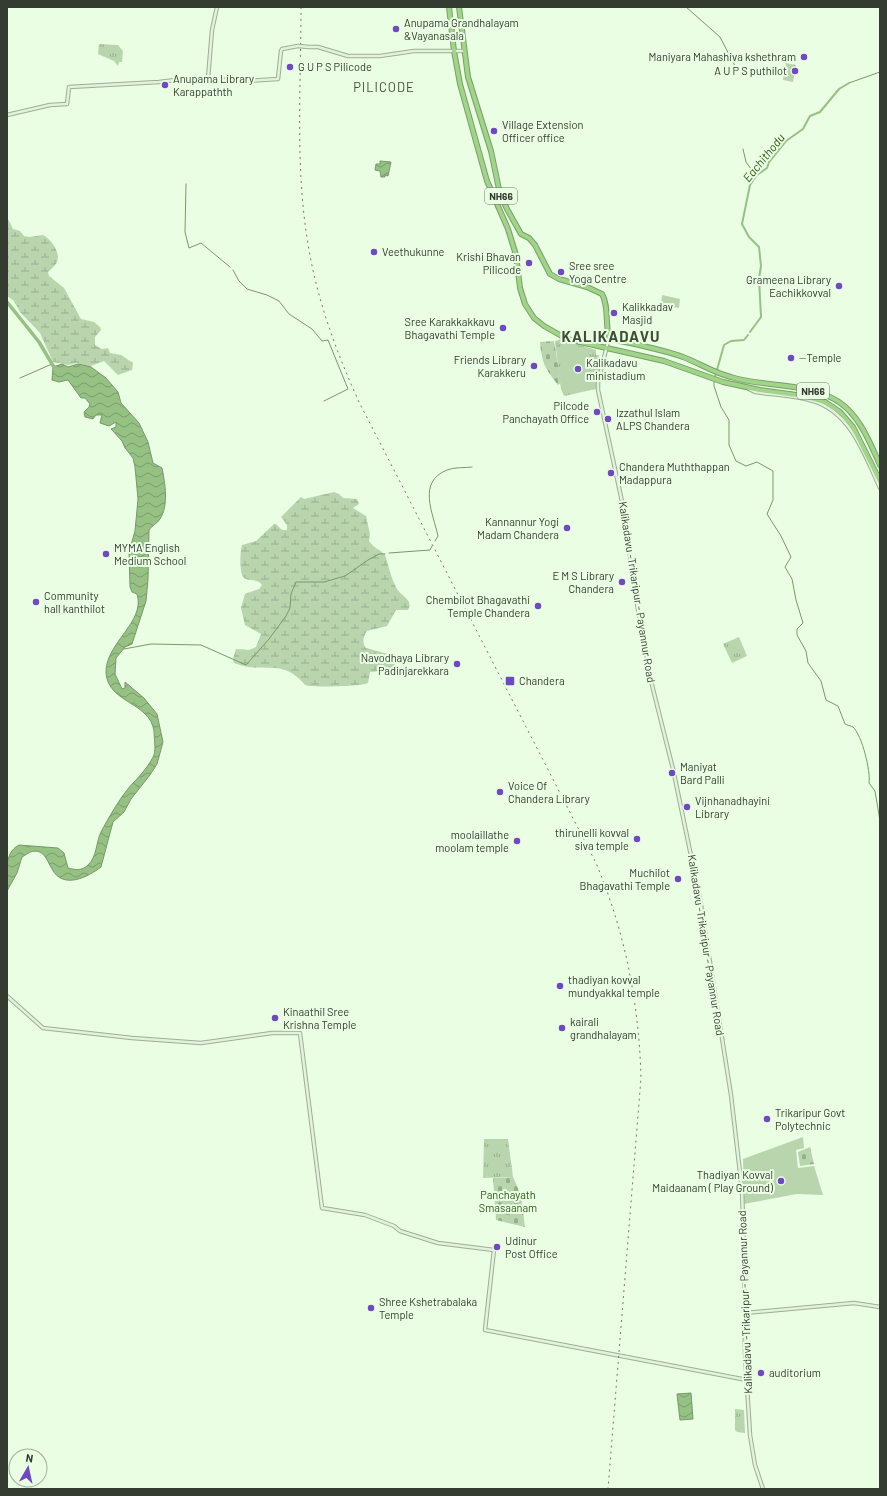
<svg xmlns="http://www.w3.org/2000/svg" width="887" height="1496" viewBox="0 0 887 1496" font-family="Barlow,sans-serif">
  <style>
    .wetland { fill: url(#wetland-marsh) }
    .cemetery { fill: url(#cemetery-stones) }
    .park { fill: url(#park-tufts) }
    .garden { fill: #b9d5ae }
    .water { fill: url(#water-waves); stroke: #78996a }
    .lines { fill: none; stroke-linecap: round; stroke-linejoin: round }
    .stream { stroke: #78996a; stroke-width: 1 }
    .canal { stroke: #95c183; stroke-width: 2 }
    .river { stroke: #95c183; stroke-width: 3.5 }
    .secondary-casing { stroke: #9daf95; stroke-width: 4.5 }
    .highway-casing { stroke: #7a9f6a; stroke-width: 6 }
    .secondary { stroke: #e2f2dc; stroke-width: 2.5 }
    .highway { stroke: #a0d589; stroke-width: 4 }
    .rail { stroke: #717d6c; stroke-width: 1; stroke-dasharray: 2 4; stroke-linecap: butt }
    .secondary-bridge-casing { stroke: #9daf95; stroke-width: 4.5; stroke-linecap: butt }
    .secondary-bridge { stroke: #e2f2dc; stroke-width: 2.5 }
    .poi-dot { fill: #6f49c2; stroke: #eafee3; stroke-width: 1.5 }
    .labels { text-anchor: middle; stroke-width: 4; stroke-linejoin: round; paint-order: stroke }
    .shield { fill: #eafee3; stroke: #6b7666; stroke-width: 1 }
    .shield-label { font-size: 10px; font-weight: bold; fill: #343c31 }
    .poi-label { font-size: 11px; fill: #343c31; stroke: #eafee3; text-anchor: start }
    .street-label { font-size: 11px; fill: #343c31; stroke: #eafee3 }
    .park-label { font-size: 11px; fill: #2e5719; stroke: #eafee3 }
    .water-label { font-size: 12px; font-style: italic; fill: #285011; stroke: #eafee3 }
    .quarter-label { font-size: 13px; letter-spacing: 1px; fill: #3f4e38; stroke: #eafee3 }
    .district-label { font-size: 15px; font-weight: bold; letter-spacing: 1px; fill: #3f4e38; stroke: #eafee3 }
  </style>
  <defs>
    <pattern id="wetland-marsh" width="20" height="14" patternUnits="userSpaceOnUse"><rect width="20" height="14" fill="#b9d5ae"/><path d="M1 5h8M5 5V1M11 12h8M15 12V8" fill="none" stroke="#97ae8e"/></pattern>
    <pattern id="cemetery-stones" width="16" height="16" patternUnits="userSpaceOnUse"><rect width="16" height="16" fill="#b9d5ae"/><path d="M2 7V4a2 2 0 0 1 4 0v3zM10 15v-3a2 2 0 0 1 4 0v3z" fill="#97ae8e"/></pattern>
    <pattern id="park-tufts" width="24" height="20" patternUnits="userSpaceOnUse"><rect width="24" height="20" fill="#b9d5ae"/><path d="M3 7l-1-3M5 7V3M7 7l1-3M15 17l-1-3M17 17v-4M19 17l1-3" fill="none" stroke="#97ae8e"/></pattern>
    <pattern id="water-waves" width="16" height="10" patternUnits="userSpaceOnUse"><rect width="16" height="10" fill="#95c183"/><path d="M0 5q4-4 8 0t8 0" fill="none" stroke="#7a9e6c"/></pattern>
  </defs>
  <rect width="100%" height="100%" fill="#eafee3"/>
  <!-- wetland -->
  <path class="wetland" d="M7,217l6,12 7,2 4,5 6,1 13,-2c8,4 18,18 14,27 -2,4 -6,7 -9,10l1,4 15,12 17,31 13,3 6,5 1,3 -6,7v8l7,4 6,-1 2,5 11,2 12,8 -1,7 -14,5 -14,-14 -16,6 -11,-4 -9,2 -15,-3 -13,-29 -20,-21 -6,-11 -7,-5z
    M334,492l5,2 4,4 14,1 2,5 -6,4 13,8 4,18 -1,7c4,7 11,8 16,14 4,11 6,24 12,34 4,7 17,11 11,21h-12l-9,16 -20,5c-4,5 -5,13 -1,17l26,7 3,8 -1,7 -24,2 -2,11c-3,3 -56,5 -63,2 -23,-28 -42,-10 -71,-22l-1,-4 3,-10 13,1 7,-3 5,-13 -16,-9 -4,-17 4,-14 14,-5 3,-4c-4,-7 -12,-3 -18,-7 -5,-4 -4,-27 -2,-33l14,-4 18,-17h2l6,6h5v-5l-6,-8 20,-20 3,2z"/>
  <!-- cemetery -->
  <path class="cemetery" d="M554,341l7,42 -3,2c-13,-17 -16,-21 -18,-43z
    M810,1147l4,17 -14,2 -2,-14z
    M513,1177l8,18 4,32 -29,-7 -3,-42z"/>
  <!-- park -->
  <path class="park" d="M99,44l19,1 5,6 -1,11h-3l-1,4 -4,-5 -16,-7z
    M786,63l10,2 -3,17 -10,-2z
    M561,339l35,11v5h3l-1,8h2l-4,26 -32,7 -3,-7 -6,-48z
    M739,637l8,19 -15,7 -9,-19z
    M484,1139h24l5,38 -30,1z
    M735,1409l9,1 1,23 -8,-1 -2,-2z"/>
  <!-- garden -->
  <path class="garden" d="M662,295l18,4 -1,9 -18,-3z
    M588,348l6,38 -23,5 -4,-12 -4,-1 -1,-8 5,-1 -3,-17z
    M803,1137l1,11 -8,2 2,18 16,-2 9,29 -26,-1 -53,10 -1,-45z"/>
  <!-- water -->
  <path class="water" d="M380,161l11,1 -3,14 -3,-1v2h-4l-1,-6 -5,-1 1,-6h4z
    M62,364l6,3 10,-3 13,3 15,11 12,14 3,11 18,20 9,19 5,21 9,5c3,15 7,37 -2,51 -3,5 -8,6 -11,11l-1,50 -2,21 -14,43 -7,3 -9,11 -1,16 7,15 3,-1v-6l19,16 13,16 6,28 -6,22 -7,11 -19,24 -7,13 -11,10 -12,45c-13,10 -38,23 -49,2 -6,-10 -8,-21 -22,-17l-8,5 -5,16 -10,18c0,-15 -4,-38 12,-46l39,3 6,5 4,15c7,2 14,3 20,-3 9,-8 8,-23 13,-33 8,-15 21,-38 33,-50 7,-7 16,-18 20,-27 2,-6 0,-18 0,-24 -4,-29 -46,-28 -48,-58 -1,-30 40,-51 31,-79l-5,-2 -2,-5 -1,-35 6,-21 3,-32 -3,-32 -2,-9 -8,-10 -3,-7 -10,-11 -1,-1 5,-2v-5l-7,4 -9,-3 2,-8h-6l-3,4 -8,-2 -1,-5 5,-5 1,-3 -5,-6h-4l-13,-18 -9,2 -7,-2 1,-13z
    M691,1393l2,26 -13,1 -3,-26z"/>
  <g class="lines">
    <!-- stream -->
    <path class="stream" d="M686,7l34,30 16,31
      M849,83l31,-11
      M743,149l3,13 10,14
      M186,184l-1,48 4,16 12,-5 29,24
      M233,270l6,11 8,8 20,6 12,6 10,13 23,15 10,12 6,-1 20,49 -24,12
      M20,378l32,-14
      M714,382v4l7,21 8,13v25l7,16 10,5 11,-4 16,9v29l-6,14 14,22 10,21 -6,10 7,12 4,21 7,23 -6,6v6l9,16 2,12 13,18 5,19 12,6 7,18c2,1 6,2 8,3 9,8 18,45 16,56l6,8 5,30
      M435,541l3,-5c-5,-23 -21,-54 9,-66 7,-3 18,-2 25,-3
      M389,553l41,-3 2,-4
      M124,649l27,-5 50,1 45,20 23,-26 17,-23 4,-8 1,-14 5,-12h28l21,-6 23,-16 11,-6h6"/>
    <!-- canal -->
    <path class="canal" d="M750,332l11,-15 -2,-38 2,-13 -2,-19 -10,-10 -7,-13 8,-39 7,-10 10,-7 2,-6 17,-21 17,-12 7,-13 10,-4 19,-23 10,-6
      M715,377l9,-32 7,-4 13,-1 4,-5"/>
    <!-- river -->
    <path class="river" d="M7,302l32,40 16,27"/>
    <defs>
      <path id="secondary" d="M309,47h9l30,9h32l34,-5h50
        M208,79l4,-49 5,-23
        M7,115l43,-10 17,-1 2,-17 90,-5 33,-4 53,3 33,-2 3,-28 1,-2 16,-3
        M609,337l-11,46v7l28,130 7,62 19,103 21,84 27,130 31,196 11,95 2,59 1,104 5,82 5,30 8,24
        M749,389l6,3c19,3 39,3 58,9 38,11 52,55 67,87
        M7,996l36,32 89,10 69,5 71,-10h28l22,175 43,7 29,11 6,5 38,12 56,7 -9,80 262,50
        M745,1313l109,-10 26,4"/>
      <path id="highway" d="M449,7l5,44 6,33 27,97 21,48 8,26 4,33 5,16 9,14 10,8 23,13 97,22 59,21 37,8 44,6 21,6 15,10 13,15 27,54
        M459,7l9,70 23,74 9,43 7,15 14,25 8,4 6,7 15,29 9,5 28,8 15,7c7,12 3,29 7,43l7,3c22,5 45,9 67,17 16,6 31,16 48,20 35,11 76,4 108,25 21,14 31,41 41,63"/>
    </defs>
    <!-- secondary casing -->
    <use href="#secondary" class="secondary-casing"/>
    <!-- highway casing -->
    <use href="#highway" class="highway-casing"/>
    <!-- secondary -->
    <use href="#secondary" class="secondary"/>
    <!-- highway -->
    <use href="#highway" class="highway"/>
    <!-- rail -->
    <path class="rail" d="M301,7c0,78 -6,160 7,237 9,56 28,107 51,158l237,461c29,69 43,140 45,215l-33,411"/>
    <defs>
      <path id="secondary-bridge" d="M298,46l11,1"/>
    </defs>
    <!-- secondary-bridge casing -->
    <use href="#secondary-bridge" class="secondary-bridge-casing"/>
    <!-- secondary-bridge -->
    <use href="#secondary-bridge" class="secondary-bridge"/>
  </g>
  <!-- markers -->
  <g class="poi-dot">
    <circle cx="396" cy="29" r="4"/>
    <circle cx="804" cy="57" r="4"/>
    <circle cx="290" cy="67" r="4"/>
    <circle cx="795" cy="71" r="4"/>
    <circle cx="165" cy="85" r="4"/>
    <circle cx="494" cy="131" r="4"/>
    <circle cx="374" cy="252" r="4"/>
    <circle cx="529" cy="263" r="4"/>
    <circle cx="561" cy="272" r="4"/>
    <circle cx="839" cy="286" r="4"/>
    <circle cx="614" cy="313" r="4"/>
    <circle cx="503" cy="328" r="4"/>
    <circle cx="791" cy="358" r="4"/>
    <circle cx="534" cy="366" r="4"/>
    <circle cx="578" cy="369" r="4"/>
    <circle cx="597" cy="412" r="4"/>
    <circle cx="608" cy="419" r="4"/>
    <circle cx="611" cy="473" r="4"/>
    <circle cx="567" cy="528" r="4"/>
    <circle cx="106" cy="554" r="4"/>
    <circle cx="622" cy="582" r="4"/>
    <circle cx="36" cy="602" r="4"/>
    <circle cx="538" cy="606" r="4"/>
    <circle cx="457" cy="664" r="4"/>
    <rect x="505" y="676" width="10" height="10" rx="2"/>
    <circle cx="672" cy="773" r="4"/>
    <circle cx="500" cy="792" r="4"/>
    <circle cx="687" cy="807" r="4"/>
    <circle cx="637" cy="839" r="4"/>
    <circle cx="517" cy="841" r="4"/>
    <circle cx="678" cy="879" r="4"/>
    <circle cx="560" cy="986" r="4"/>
    <circle cx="275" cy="1018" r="4"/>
    <circle cx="562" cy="1028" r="4"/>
    <circle cx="767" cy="1119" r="4"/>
    <circle cx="781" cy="1181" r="4"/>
    <circle cx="497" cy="1247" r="4"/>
    <circle cx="371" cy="1308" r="4"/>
    <circle cx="761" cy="1373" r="4"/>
  </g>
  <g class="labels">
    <!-- shield labels -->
    <g class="shield">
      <rect x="485" y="188" width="32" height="16" rx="3"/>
      <rect x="797" y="383" width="32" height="16" rx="3"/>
    </g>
    <g class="shield-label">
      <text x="501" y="200">NH66</text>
      <text x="813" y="395">NH66</text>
    </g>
    <!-- poi labels -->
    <g class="poi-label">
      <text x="404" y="27">Anupama Grandhalayam<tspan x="404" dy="13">&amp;Vayanasala</tspan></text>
      <text x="796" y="61" text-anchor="end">Maniyara Mahashiva kshethram</text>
      <text x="298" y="71">G U P S Pilicode</text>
      <text x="787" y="75" text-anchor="end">A U P S puthilot</text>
      <text x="173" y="83">Anupama Library<tspan x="173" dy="13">Karappathth</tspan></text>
      <text x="502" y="129">Village Extension<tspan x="502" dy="13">Officer office</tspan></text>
      <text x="382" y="256">Veethukunne</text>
      <text x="521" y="261" text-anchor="end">Krishi Bhavan<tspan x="521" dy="13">Pilicode</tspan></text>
      <text x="569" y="270">Sree sree<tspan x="569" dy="13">Yoga Centre</tspan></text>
      <text x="831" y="284" text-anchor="end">Grameena Library<tspan x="831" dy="13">Eachikkovval</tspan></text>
      <text x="622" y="311">Kalikkadav<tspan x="622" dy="13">Masjid</tspan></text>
      <text x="495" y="326" text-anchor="end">Sree Karakkakkavu<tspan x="495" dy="13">Bhagavathi Temple</tspan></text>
      <text x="799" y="362">--Temple</text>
      <text x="526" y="364" text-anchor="end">Friends Library<tspan x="526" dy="13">Karakkeru</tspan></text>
      <text x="586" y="367">Kalikadavu<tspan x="586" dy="13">ministadium</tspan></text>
      <text x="589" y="410" text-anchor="end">Pilcode<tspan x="589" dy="13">Panchayath Office</tspan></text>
      <text x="616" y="417">Izzathul Islam<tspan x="616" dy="13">ALPS Chandera</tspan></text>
      <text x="619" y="471">Chandera Muththappan<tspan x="619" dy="13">Madappura</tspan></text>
      <text x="559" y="526" text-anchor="end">Kannannur Yogi<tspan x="559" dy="13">Madam Chandera</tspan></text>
      <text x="114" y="552">MYMA English<tspan x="114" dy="13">Medium School</tspan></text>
      <text x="614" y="580" text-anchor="end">E M S Library<tspan x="614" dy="13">Chandera</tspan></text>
      <text x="44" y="600">Community<tspan x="44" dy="13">hall kanthilot</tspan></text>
      <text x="530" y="604" text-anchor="end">Chembilot Bhagavathi<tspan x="530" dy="13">Temple Chandera</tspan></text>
      <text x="449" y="662" text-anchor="end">Navodhaya Library<tspan x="449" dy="13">Padinjarekkara</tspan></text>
      <text x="519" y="685">Chandera</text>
      <text x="680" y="771">Maniyat<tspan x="680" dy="13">Bard Palli</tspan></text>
      <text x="508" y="790">Voice Of<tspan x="508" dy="13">Chandera Library</tspan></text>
      <text x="695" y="805">Vijnhanadhayini<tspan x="695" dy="13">Library</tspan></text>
      <text x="629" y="837" text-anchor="end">thirunelli kovval<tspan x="629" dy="13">siva temple</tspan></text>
      <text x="509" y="839" text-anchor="end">moolaillathe<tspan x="509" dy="13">moolam temple</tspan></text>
      <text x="670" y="877" text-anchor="end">Muchilot<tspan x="670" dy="13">Bhagavathi Temple</tspan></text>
      <text x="568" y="984">thadiyan kovval<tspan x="568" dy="13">mundyakkal temple</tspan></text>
      <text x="283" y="1016">Kinaathil Sree<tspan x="283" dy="13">Krishna Temple</tspan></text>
      <text x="570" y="1026">kairali<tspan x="570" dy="13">grandhalayam</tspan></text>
      <text x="775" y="1117">Trikaripur Govt<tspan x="775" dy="13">Polytechnic</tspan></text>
      <text x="773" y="1179" text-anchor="end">Thadiyan Kovval<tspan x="773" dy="13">Maidaanam ( Play Ground)</tspan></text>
      <text x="505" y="1245">Udinur<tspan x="505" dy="13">Post Office</tspan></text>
      <text x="379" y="1306">Shree Kshetrabalaka<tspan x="379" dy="13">Temple</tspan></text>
      <text x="769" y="1377">auditorium</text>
    </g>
    <!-- street labels -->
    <g class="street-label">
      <text transform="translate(637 592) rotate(81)" y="4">Kalikadavu -Trikaripur - Payannur Road</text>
      <text transform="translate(706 945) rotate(81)" y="4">Kalikadavu -Trikaripur - Payannur Road</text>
      <text transform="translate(745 1302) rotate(-92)" y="4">Kalikadavu -Trikaripur - Payannur Road</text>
    </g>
    <!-- park labels -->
    <g class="park-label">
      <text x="508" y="1199">Panchayath<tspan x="508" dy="13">Smasaanam</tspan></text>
    </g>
    <!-- water labels -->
    <g class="water-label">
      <text transform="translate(764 158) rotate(-51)" y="4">Eachithodu</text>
    </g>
    <!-- quarter labels -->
    <g class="quarter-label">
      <text x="384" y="92">PILICODE</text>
    </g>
    <!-- district labels -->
    <g class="district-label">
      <text x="611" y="342">KALIKADAVU</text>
    </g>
  </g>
  <!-- border -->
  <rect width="887" height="1496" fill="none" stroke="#343c31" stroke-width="16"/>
  <!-- north arrow -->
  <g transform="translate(28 1468) rotate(9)"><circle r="19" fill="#eafee3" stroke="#a1b09c"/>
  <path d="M0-3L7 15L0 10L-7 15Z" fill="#6f49c2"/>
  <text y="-6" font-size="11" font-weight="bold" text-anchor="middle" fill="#343c31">N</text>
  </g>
</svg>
